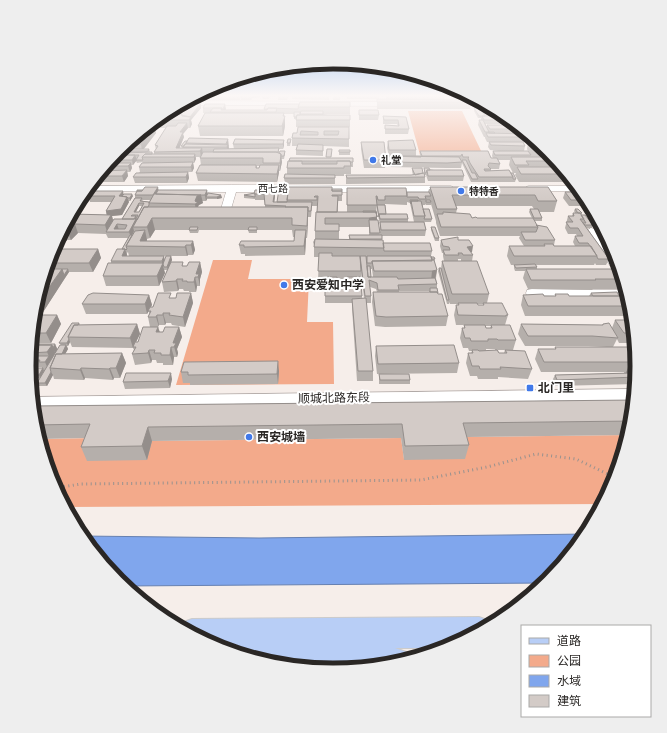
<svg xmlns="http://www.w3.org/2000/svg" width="667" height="733" viewBox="0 0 667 733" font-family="'Titillium Web','Noto Sans SC',sans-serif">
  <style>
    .green { fill: #f3aa8b }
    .water { fill: #80a6ed; stroke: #6680b1 }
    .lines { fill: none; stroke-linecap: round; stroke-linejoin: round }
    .minor-casing { stroke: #ada5a2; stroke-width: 1 }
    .major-casing { stroke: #cccbcb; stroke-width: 2 }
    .path { stroke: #98928f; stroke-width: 3; stroke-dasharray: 1 3.5; stroke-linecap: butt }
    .minor { fill: #fff; fill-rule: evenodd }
    .major { fill: #b8cef6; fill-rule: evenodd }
    .wall { fill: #b5afab; fill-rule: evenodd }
    .shaded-wall { fill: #948e8b }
    .building { fill: #d3cbc7; stroke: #948e8b; fill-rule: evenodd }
    .poi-dot { fill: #4179e9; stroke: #fff; stroke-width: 1.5 }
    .labels { text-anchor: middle; stroke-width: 4; stroke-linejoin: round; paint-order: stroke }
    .far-poi-label { font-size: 10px; font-weight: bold; fill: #2a2725; stroke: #fff; text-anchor: start }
    .far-street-label { font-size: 10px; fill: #2a2725; stroke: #fff }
    .poi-label { font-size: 12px; font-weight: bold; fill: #2a2725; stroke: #fff; text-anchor: start }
    .street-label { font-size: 12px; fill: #2a2725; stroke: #fff }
    .rim { fill: none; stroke: #2a2725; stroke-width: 5 }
  </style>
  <rect width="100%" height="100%" fill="#f6eeea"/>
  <!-- green -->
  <path class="green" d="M408,111h54l21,44h-63z
    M213,260h39l-4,19h61l-2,43h26l1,62 -158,1z
    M629,435l-14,48 -11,21 -539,3 -13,-24 -13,-44 57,-1 56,3 249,-3 3,21 56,-22z"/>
  <!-- water -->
  <path class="water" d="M588,534l-41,49 -424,3 -42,-50 178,2z"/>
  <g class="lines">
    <defs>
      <path id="minor" d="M188,101l208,1 4,2 -4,2 -215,-1z
        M481,102l7,3 -38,1 -4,-2 4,-2z
        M232,185l219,1 5,3 -5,3h-215l-5,17 -5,3 -5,-3 5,-17 -141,-1 5,-5z
        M529,186h48l5,5h-56l-2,-2 2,-2z
        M591,228l4,1 23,31 5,17h-5l-32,-46z
        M532,289l95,1 2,8 -102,-2 -1,-3 1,-3z
        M635,389v12l-602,8 -1,-12z"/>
      <path id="major" d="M479,617l11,4 2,5 -42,22h-55l14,5 3,6c-53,16 -112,14 -165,-2l5,-8h-30l-43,-21 2,-5 11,-4z"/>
    </defs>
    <!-- minor casing -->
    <use href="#minor" class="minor-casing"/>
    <!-- major casing -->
    <use href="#major" class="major-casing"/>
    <!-- path -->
    <path class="path" d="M55,488l26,-4 340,-4 66,-13 49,-13 40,5 40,19"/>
    <!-- minor -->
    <use href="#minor" class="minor"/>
    <!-- major -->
    <use href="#major" class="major"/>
  </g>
  <!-- wall -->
  <path class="wall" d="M197,96h2l-2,5h-9z
    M200,96h41l-1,4h-39z
    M262,96h13v1h-5l-1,2h-6z
    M278,96h11l-2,4h-9z
    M292,96h37v4l-37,-1z
    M333,96h7v4h-7z
    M347,96h32v3h-32z
    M386,96h58v4h11l-1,-4h16l8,4h-9l2,2 -1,7h-93v-10h9z
    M260,97l-8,1 -1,2h-10v-2z
    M350,102v12h-27l27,6v7h-1v20l-26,-1v10l-27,-1v-5l1,-4h-5v-8l11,-11h-7v-8h-2v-5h-10l1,12 -2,10h-83l-2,-10 7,-13h-2v-5l23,1 -1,1h39v-1l35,-5z
    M477,102h4l20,11 3,3h2l10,8h-31l2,3v-2h30l24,19 1,2 7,5 25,31h-55l-4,-7 1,-2h-3l-4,-8 1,-5h-12l2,4 -1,5h-8v2l18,-1 7,9 -1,3h-44l-9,-19 -1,5h-14l-59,-1 -1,-5 1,-6h1l-2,-8 1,-7 28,9v6h4v-5h68l3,7h2l-1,-2 1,-5h6l-9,-1 -2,-3 1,-5h-2l-2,-4v-1h-1l-6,-12 1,-5h2v-2h-3l-4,-7v-3h3l-1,-2zM523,142h5l-1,7 1,2h-4l1,-5z
    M183,103h18v5l-10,12 1,4 -2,4h-2l-5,6 1,3 -5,11h3l-1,-2 4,-5 43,-2 1,10h5l-1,-5 51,-4v5l-1,4h-4v3l6,-1v3l-1,5h-3l1,3 -2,9h-1l-2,11 -79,-1 -2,-8 5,-8 -1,-7 1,-1h-5v2l-2,4h-1l1,5 -2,4h-4l1,6 -2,5h-52l-2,-6 7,-5 -1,-5 4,-5 -6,1 -1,-2 -3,4h-2l1,3 -2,4h-3l1,4 -4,6h-31l25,-31 3,-2 -4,6h3l5,-2 -1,-2 4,-2 -1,-5 29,-24 9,-6 2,-2zM155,128h11l-11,17 1,5 -2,2v2h-1l-3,-2 -1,-3h-5l12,-16zM257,166h3l-1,2h-2z
    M359,110l20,5 -1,5h-19z
    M383,116l23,1 3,12 -1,5h-23v-9l13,1 -1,-2h-14z
    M291,141l-1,5h-3v-3z
    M361,142l25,18 -1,8h-21l-3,-19z
    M339,150h11v5h-11z
    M332,158h21v9h-2v7h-7v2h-9v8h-50l-1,-6 3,-4v-6l1,-7z
    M412,168l11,5h1v-5l40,8 -1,5h-35l-2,-6h-1v8l-79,1v-9h67l-1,-4z
    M430,187h118l9,14 -3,11h-15l3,6v3h-8l2,4 19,15 -1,5v1h21l-2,-4 2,-6h2l-1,-2h-8l-3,-6 3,-12h4l1,-3h2l-1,-2 1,-2 7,4 -1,2 12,10 -1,3h-5l22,31 -3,6h-10l-1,-2 -1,2h-58l1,2v2h83l7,20h-34l-1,1 -64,-1 -5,-11 2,-7h-10l-1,-3v-3h-3l-4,-9 2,-10h15l-5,-8 1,-2h-80l-4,-13v-2l-5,-17v1h-5l-1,-1v1h-2v2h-1l1,2 9,10 -1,3h-7l2,8 -1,6h-43v4l1,3 49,8 -1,5v1l4,2 -1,3 3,8 -1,8 1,6v4l1,6 10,22 -2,10 -61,1 -10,-1 -3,-24 1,-10h4l-1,-3 -6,-2 1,9v7h-5l7,68v10h-16l-5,-73v-5h-27v-23h-7l1,-23h-5v-12l-1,-3 2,-3v-8l3,-30h-1v5h-5l-1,11h-3l-1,21h-1l-1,17 -60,1v-2h-4l-2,-9 55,-4v-4h-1l-1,-7h-35v3h-8l-1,-3h-49l-1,3h-8l-1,-3h-34l-5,8 -3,1v2h46l2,9 -2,5h-5l-1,1h-23v4l7,-4 1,4 -1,2 13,4h3l13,-4 2,10 -2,7v7h-3l-1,6h-7v-1h-5l-1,-2h-4l-1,2 -14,1 -2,-10 5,-12h-3l1,3 -6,13h-53l-3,-10 8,-13v-2l11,-12 6,-11h-20l-2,-4 -28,-1 -7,7h-4l-7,9h38l3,9 -8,14h-24l-28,43h16l4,9 -10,19h-20l4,-36 17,-57 19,-36 36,1 -1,-4 6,-9h-22l-1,-6 35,-2 9,2 -3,5h-2l1,1 -7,13 -10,1 1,5 9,-2 13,-21v-3l24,-5h48v4l14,1 1,3 -5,1h-10l-1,2h-4l1,2 -4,2 -1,2h67v-7h-10v-1l-11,-1v-3l31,-5v6l-1,6h3l65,-13v12h-4v11h9v-24l60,4h21l1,-3h1zM143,200h7l-1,2 -7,-1zM407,202l3,1 4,19h-6v-3l-22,-5 -1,-10 22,1zM376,205l4,20v10l-3,-15zM139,206h3l-3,6h-3zM456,206h76l2,3h-4l-1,3 3,6h-60l-16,-5 1,-4zM339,227h30v8h-20v4h-10zM128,252l1,4h18h-20v-3zM371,269h1l1,8h-2zM361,271l3,27h-2zM337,280h10v3l-10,2zM399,291h30v1h-30z
    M565,192l21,6v-1l14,25 -14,-17v1h-17l-6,-8z
    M431,227l8,11v3h-4l-4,-11z
    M600,227h3l12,23 1,5 -6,-9 1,-1h-2l-11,-12z
    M441,240h17l14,12h-1l2,3 -1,6 17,33 -2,9 21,12 -3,10h-1l12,15 -3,10 19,19 -4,10 -30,-2v2h-20l-1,-3h-7l-4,-13 2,-10h3l1,-2h-3l-1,-3h-5l-3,-10 2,-10h2v-3h7h-15l-2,-10 2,-10h1l1,-1h-8l-1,-2v2h-2l-9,-33 1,-3 2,1 1,-8h2l-1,-5v-3h-1l-2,-7zM458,259h3v2h-3zM477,304h6v1h-5zM485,326h6l-1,2h-4zM486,349h9v1l-9,1zM498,350h7l-1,3h-5z
    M191,293l2,10 -8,24 -13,-2 -1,-2h-5l-1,2h-6l-1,2 2,5h3l16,-5 3,10 -5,12 1,4 -1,4h-3l-1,8h-10v-2h-6l-1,-3h-4l-1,3 -16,2 -3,-11 2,-4 -1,-2 -61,-1 -2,-5 -2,4h-1l1,3 -3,5 57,-1 4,10 -6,15h-6l-1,2 -28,-2 -1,2 -30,-1 -1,-4 -6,11h-8l-1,-1 -4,8h-2l-2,-12h7l1,1 2,-4h-6l-1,-2 -3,5 -1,-15 2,-22h24l3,6 3,-5 -2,-2 20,-20 1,2 57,-1 3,10 -4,8h2l12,-15 -2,-10 1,-3v-3l-2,3h-61l-4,-10 67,-9 3,10 -2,2h3l19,-9h4zM34,367h8v1l-7,2z
    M591,293l28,3 7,6 1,-2 5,7 4,36h-17l-2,-4 -4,8h15l8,2 2,18 -2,17 -81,2 -3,-5 3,-6 69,-2v-1h-83l-6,-13 3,-10h17v-2h52l-19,-1h-63l-7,-12 3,-10 81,1 1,-1 9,4 3,-8h14l-3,-6 -1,2h-100l-4,-11 2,-10 32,1v-2l14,2h20z
    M376,346l83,17 -2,10 -80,1 -2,-18z
    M279,371l-1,13 -88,1v-2h-7l-2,-11z
    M379,374l31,6v4h-31z
    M172,379l-2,9 -45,1 -2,-7z
    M635,400l-3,26 -3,9 -162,2 2,8 -4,14 -61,1 -3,-22 -249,3 -5,19 -60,1 -6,-14 4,-9 -46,1 -4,-13 -2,-20z"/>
  <!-- shaded-wall -->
  <path class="shaded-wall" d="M252,96h8v1l-8,1 -1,2v-2z
    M201,103v5l-10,12 1,4 -2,4 -1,-10z
    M225,104l1,5 -2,3h-1v-3z
    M284,113v6l1,-3v10l-2,10 -1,-10z
    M187,123l1,5 -5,6 1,3 -6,15 -2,-4 4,-16z
    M154,125l2,8 -14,18 -1,-7z
    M228,139l1,11 -1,3 -2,-9z
    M284,140v5l-1,4v-5z
    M202,148l1,6 -2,3 -1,-6z
    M195,154l1,5 -2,4v-6z
    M281,154l1,8 -2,9v-8z
    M135,155l2,5 -4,5 -1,-5z
    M193,162l1,6 -2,4 -1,-5z
    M131,163l1,5 -2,4 -2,-6z
    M279,165v8l-2,9v-8z
    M127,170l1,6 -4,6 -2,-6z
    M188,172l1,6 -2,5 -1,-6z
    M158,187l1,6 -6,2z
    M207,190l1,6 -2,1 1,2 -1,2 -1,-6z
    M275,190v6l-1,9 -1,-3z
    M123,191l1,5h-5z
    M132,194l1,2 -3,5v-3z
    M201,195l2,8 -4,2 -1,1 1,6 -3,1 -1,-9v-3l2,-5z
    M221,195l1,3 -5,1v-2z
    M127,197l2,5 -7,13 -10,1 2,8 -7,8 -2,-7 2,-8 -1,-6z
    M139,203v3l-5,9v-3z
    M308,207v12l-1,19v-12z
    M136,216l1,9 -4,2 1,4 -3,7 -2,-6z
    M377,217v9l-8,-6 -1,7 1,-9z
    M152,218l3,12 -5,8 -3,-11z
    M75,224l3,9 -7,7 -4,-9z
    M117,224l2,6 -5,-1z
    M145,230l2,10 -3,7 -4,-6z
    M306,230v9l-1,16 -1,-9z
    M64,231l3,9 -9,11 -2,-7 4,-8z
    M193,241l2,9 -2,5 -2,-10z
    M186,245l2,10 -1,1 -2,-9z
    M473,246l-1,6 -6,1 1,-6z
    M98,249l3,9 -8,14 -4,-9z
    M125,249l2,6 -3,6 -2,-5z
    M164,256l1,6 -2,4 2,7 -6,13 -2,-10 5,-12v-3z
    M171,256l1,4 -4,10 -1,-3z
    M200,262l2,10 -2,7v7l-2,-9 -2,-3z
    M62,269l3,9 -25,39 -5,-10z
    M68,269l1,3 -4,6 -1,-3z
    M437,270l-2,10 -4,1 1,-10z
    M195,277l2,9 -1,6 -2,-10z
    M177,279l2,10 -1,2 -2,-10z
    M191,293l2,10 -8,24 -2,-10z
    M149,295l3,10 -5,9 -2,-10z
    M163,313l3,10 -1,2 -2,-10z
    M57,315l4,9 -10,19 -5,-10z
    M157,315l2,10v2l-3,-10z
    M137,324l3,10 -7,14 -3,-10z
    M158,327l3,10 -5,-5z
    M179,327l3,10 -5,12 1,4 -1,4 -4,-14z
    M69,339l1,3 -2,4 -1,-3z
    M55,344l3,7 -2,3 -3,-6z
    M52,345l4,10 -4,8 -5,-11z
    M66,345l2,4 -11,20h-4z
    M171,347l3,10 -1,8 -3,-10z
    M149,350l3,10 -1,3 -3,-10z
    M122,353l4,10 -6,15 -4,-10z
    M49,356l3,7 -4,6 -3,-7z
    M278,361l1,10 -1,13 -1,-10z
    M638,363v2l-4,8 -4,-3 -2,4h-3l5,-10z
    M33,364l3,7 -4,4 1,1 -3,4 -1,-10z
    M43,368l1,3 -4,7 -1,-3z
    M81,368l4,10 -1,2 -4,-10z
    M110,368l4,10 -1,2 -4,-11z
    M51,372l2,3 -6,11 -2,-3z
    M171,373l1,6 -2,9 -2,-7z
    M37,381l1,4 -4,8 -2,-4z
    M148,427l4,14 -5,19 -5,-14z"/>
  <!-- building -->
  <path class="building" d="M197,96h1l-2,2h-4z
    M242,96h10l-1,2h-10z
    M377,99l92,1 2,2h-94z
    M300,102h50v5h-52z
    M477,102h4l6,3h-8z
    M183,103h18l-11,14 -8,-1v-2h-17l2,-2 3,-2h6l2,-3h-3z
    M205,104h20l-2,5h-2l1,-1h-19z
    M266,104h33l-1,5 -30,-1 -1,1h-3z
    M213,108h9l-1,2h46l1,-2h9l-1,4h-66z
    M474,108h6l5,8h-6z
    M482,108h10l3,1 3,4 -12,1z
    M495,109l6,4 3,3h-6v-3z
    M359,110h19l1,5h-20z
    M301,111h22v3h-23z
    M294,112h6v3h-3l-1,2h-2z
    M205,113h79l-1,3h2l-3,10h-84z
    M164,114h18l-1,1 10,2 -2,3h-33z
    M297,115h53v5h-54z
    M383,116l23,1 3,12h-24v-4l14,1 -1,-6h-14z
    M482,116h24l4,4h-26z
    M479,120h4l6,12h-4z
    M178,123h9l-7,9h3l-7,16h26l-2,3 -46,1 4,-6 -3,-1 12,-19h9z
    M150,125h4l-13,19h-14z
    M487,125h30l5,4h-32z
    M298,127h51v12l-57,-1 1,-5h4zM301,131l17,1v3h-18zM324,131h15l-1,4h-14z
    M488,132h6l1,1h-6v-1z
    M486,133l42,1 4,3h-44z
    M189,138l39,1 -2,5 -40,-1z
    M235,139l49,1 -1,4h-50z
    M288,139h3l-1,4h-3z
    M413,140l3,10h-27l-1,-9z
    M185,141h2l-1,2v1h-1l-1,2h-3z
    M529,141h8l5,5h1l5,4h-14z
    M361,142h23l2,18h-22z
    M489,142h34l2,4 -34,-1z
    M185,144l43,1 -1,2h-44z
    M298,144l25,1v6l-27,-1z
    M279,148l-1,4h-65l1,-3z
    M126,149h23l-1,2h-24z
    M327,149h5l-1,8h-5z
    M339,150h11v2h-11z
    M280,151h5l-1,5h-3v-2l-2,-1z
    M420,151h68l3,7h6l3,6 -11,-1 -1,3 3,3h-7l1,2 24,-1 4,7h-34l-9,-14 -2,-5 1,-1h-6l-1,-3 -1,2h-39z
    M493,151h35l3,4h-36z
    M152,152v2h-7l-3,3 1,3h-7l3,-5h-19l2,-2z
    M203,152h73l5,2 -1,9h-17v-5h-63z
    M145,154h50l-1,3h-52z
    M115,155h20l-3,5h-21z
    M542,155h10l1,2h-10z
    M388,156l71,1 3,5 -15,1 -58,-1z
    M389,156h31l1,1z
    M511,157h42l6,6h-2l-2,-2h-29l3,4h-14z
    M290,158h63v4h-3v-1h-61z
    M462,160h4l6,13h3l3,6h-6z
    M288,161h14v3h35v-3h13l1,5h-7v2h-57z
    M193,162l-2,5h-52l3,-4z
    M109,163h22l-3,3h-22z
    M200,165h56v3h3l1,-3h19l-2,9 -81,-1z
    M517,167h45l5,7h-46z
    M412,168h10l1,5 -8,2z
    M424,168h5l1,2h-3l-1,3h-1z
    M127,170l-5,6h-24l4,-5z
    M427,170h35l2,6h-36z
    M188,172l-2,5h-53l3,-4z
    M424,173l1,4 -78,1 -1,-3h65z
    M511,173h2l3,6h-3v-2z
    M285,174l50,1v3h-51z
    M145,187h13l-5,8h-18l2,-4h5z
    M289,187h43v4h10v4h-10v1h6l-1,16h-20l1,-16h-3l-1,1h3v3h-30z
    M430,187h118l9,14h-19l-3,-6h-83l5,14h-20z
    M347,188h59l1,8h-22v4h-7l-1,-4h-1l1,9h-30z
    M279,189h9l-1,13h-10z
    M332,189h10v2h-10z
    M137,190h6l-1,1h-5z
    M158,190h49l-2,5h-4l-45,-1z
    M255,190h20l-2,12h39l-1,9h-3v-4h-23l1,-1 -21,-1 -1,-11h-10z
    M93,191h30l-4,5 8,1 -6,12 -15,2 9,-15h-26z
    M407,192h22l2,4h-6l1,3h-7l-1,-2h-11z
    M565,192h17l6,8h-17z
    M208,193l13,2 -4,2h-11z
    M255,193v4l-11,-2z
    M124,194h8l-2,4h-2l-1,-1 -5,-1z
    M154,194l47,1 -4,1 -2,5 3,2 -3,1 -46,-1z
    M135,198h7l-2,3 9,1v3l-1,2h-4l-7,13 -1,-1 2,-4h-6l-1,1h5l-2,3h-12zM139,203h5l-5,9h-5z
    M410,200h8v1h-7v3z
    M426,200h4l1,2h-5z
    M411,201h10l4,15h-11z
    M377,205h8l1,9h-7v3z
    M144,207h164l-1,19 -15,-1v-7h-140l-5,9h-14z
    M423,209h6l3,10h-8l1,-3z
    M530,209h8l4,9h-8z
    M575,209h3l4,4h-4z
    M363,211h13l1,6 -1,-5h-13z
    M316,212h60l1,5 -8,1h-44v6h14v7h-24z
    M443,212l27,2 2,4 4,-1 1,1h56l5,9h-97l-4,-13h6z
    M573,213h7l4,6h-4l29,40h-11l-1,-2v-1l-9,-13h-9l-4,-7h8l-5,-8h-8l-4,-6h7l-5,-6h6z
    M71,214l40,1 -6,10 -30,-1 -8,7h-3l-4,5z
    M379,214h28l1,5h-28z
    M581,215h4l8,10h-8l-2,-2h3z
    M114,219h22l-7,13h-23zM117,224l10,1 -2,4h-11z
    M369,220h9l2,13h-10z
    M380,222h44l2,8h-45z
    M536,225l11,2 8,13h-30l-4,-8h15l2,-5z
    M190,227h8l-1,3h-8z
    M249,227h8v3h-9z
    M431,227h4l4,11h-4z
    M600,227h3l3,6z
    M145,230l-5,11h53l-2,4h-5l-1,2 -59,-1 9,-15z
    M295,230h11l-2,16 -60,1v-2h-5l2,-4h53z
    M130,235h2l-6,11 1,3 -1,1 -1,-1h-3z
    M349,235h33v4h-32z
    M458,237v3h11l4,6 -6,1 6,8h-10l-1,-2h-4l1,2h-14l-2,-5h7l-1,-3 -6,-1 -2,-6z
    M315,239l68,1 1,8 -70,-1z
    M383,243h47l2,8h-48z
    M544,244h9l1,2h37l6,10h-83l-5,-10h36z
    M53,249h45l-9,14h-41z
    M117,249h8l-3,7h42l-2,5h-51z
    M319,253h13v3h28l1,15h-43z
    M166,256h5l-4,11h-3l-1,-3z
    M360,256h6l2,21h29l1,2 37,-1 2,6 -39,1 1,5h-21l-1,-7 -8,-3 2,16h-6z
    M367,256h64l1,5h-60v2h-5z
    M431,257h3l1,2h-3z
    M434,260l3,10 -5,1h-58l-2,-10z
    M442,261h35l12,33h-37z
    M171,262h12l-1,4h5l2,-4h11l-4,12h3l-1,3h-3l-1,5h-7v-1h-5l1,-2h-6l-1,2 -14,1z
    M108,263h55l-6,13h-54z
    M535,264l2,3 -21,1 -2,-3z
    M367,266h3l1,11h-3z
    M439,268h2l8,32h-2z
    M46,269h16l-27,38z
    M62,269h6l-4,6z
    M526,269h94l4,10h-29l1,1h-65z
    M325,277h12v8h22v-3h2l1,14h-37z
    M347,277h14v3h-14z
    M337,283h21v2h-21z
    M430,288h7l1,5 -1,-1h-7z
    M373,292h64l1,2h4l6,22 -62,1 -10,-1z
    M617,292l2,4h-26l-2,-3z
    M93,293l56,2 -4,9h-63l6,-9z
    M158,293h13l-2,5h7l1,-5h14l-8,24 -14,-2 1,-2h-7v2h-6l-1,2h-8l3,-6h-3l2,-4h3z
    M543,294l1,2h12l-1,-2h13l1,2h54l6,10h-101l-5,-11z
    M366,298l7,73h-15l-6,-72z
    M627,300h3l2,8z
    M458,303h19l1,2h6l-1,-2h19l6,12h-2v1l-48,-1 -2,-10h3z
    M34,315h23l-11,18h-14z
    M615,320h18l2,13h-11z
    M72,323h7l-1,2h-4l-6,12 1,2 -2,4h-8z
    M609,323l9,15 -26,-2h-64l-7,-12 82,1v-1z
    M137,324l-7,14 -62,-1 6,-12z
    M464,325h21l1,3h6l-1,-3h19l6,15h-18l-1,-1h-9v2h-17l-1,-3h-5l-3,-10h3z
    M143,327h15l-2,5h7l2,-5h14l-6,16h3l-2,4h-3l-1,8h-9v-2h-7l1,-3h-6l-1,3 -16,1 4,-7h-3l2,-5h3z
    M31,344h24l-2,4 -1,-3h-21z
    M31,345h21l-5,7 -17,1z
    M60,345h6l-4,9h-6l-6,14 1,4 -6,11h-8z
    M454,345l5,18 -81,1 -2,-18z
    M555,347h75l7,12 1,4 -8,1 -1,-2h-85l-6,-13h18z
    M628,347h7l1,2 1,3h-3l-1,1 -3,-6z
    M472,350h6l1,1 18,-1 2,3h8l-2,-3 20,1 7,18 -32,-2 1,2h-21l-1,-3h-7l-4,-13h5z
    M634,352h3v6z
    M122,353l-6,15h-6l-1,1 -28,-1 -1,2 -30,-2 6,-14z
    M30,356h19l-4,6h-6l1,-2h-10z
    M278,361l-1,13 -89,1v-3h-7l3,-10z
    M29,364h4l-4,6z
    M36,368h7l-4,7h-7z
    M630,370h8l-1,7 -80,3 -2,-5 77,-2z
    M126,373h45l-3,8 -45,1z
    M379,374h30l1,6h-30z
    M30,381h7l-5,8h-1z
    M635,400l-2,21 -170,2 6,22 -64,1 -3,-22 -254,3 -6,19 -61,1 9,-23 -55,1 -2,-19z"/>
  <!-- sky -->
  <linearGradient id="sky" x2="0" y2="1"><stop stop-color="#7eaeea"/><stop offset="0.48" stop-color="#fbf7f6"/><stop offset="1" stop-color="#fbf7f6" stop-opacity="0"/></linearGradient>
  <rect width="667" height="199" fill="url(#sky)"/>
  <!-- markers -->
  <g class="poi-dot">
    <circle cx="373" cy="160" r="4"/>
    <circle cx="461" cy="191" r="4"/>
    <circle cx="284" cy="285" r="4"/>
    <rect x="526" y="384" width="8" height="8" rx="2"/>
    <circle cx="249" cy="437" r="4"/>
  </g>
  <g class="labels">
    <!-- far-poi labels -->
    <g class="far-poi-label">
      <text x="381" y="164">礼堂</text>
      <text x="469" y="195">特特香</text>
    </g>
    <!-- far-street labels -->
    <g class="far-street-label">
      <text x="273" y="192">西七路</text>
    </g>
    <!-- poi labels -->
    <g class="poi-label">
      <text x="292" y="289">西安爱知中学</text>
      <text x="538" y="392">北门里</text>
      <text x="257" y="441">西安城墙</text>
    </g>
    <!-- street labels -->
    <g class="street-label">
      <text transform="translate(334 398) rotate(-1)" y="4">顺城北路东段</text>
    </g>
  </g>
  <!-- crop -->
  <path d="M0 0H667V733H0ZM36 366a297 297 0 1 1 594 0a297 297 0 1 1-594 0Z" fill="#eee" fill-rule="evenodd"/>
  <path class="rim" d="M36 366a297 297 0 1 1 594 0a297 297 0 1 1-594 0Z"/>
  <!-- legend -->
  <rect x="521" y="625" width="130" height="92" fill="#ffffff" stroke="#aaa9a8"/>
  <rect x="529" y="638" width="20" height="6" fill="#b8cef6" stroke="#aaa9a8"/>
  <text x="557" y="645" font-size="12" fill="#2a2725">道路</text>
  <rect x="529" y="655" width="20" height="12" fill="#f3aa8b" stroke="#aaa9a8"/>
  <text x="557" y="665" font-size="12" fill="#2a2725">公园</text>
  <rect x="529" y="675" width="20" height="12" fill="#80a6ed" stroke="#aaa9a8"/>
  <text x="557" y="685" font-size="12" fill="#2a2725">水域</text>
  <rect x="529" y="695" width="20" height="12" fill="#d3cbc7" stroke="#aaa9a8"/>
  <text x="557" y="705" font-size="12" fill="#2a2725">建筑</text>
</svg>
